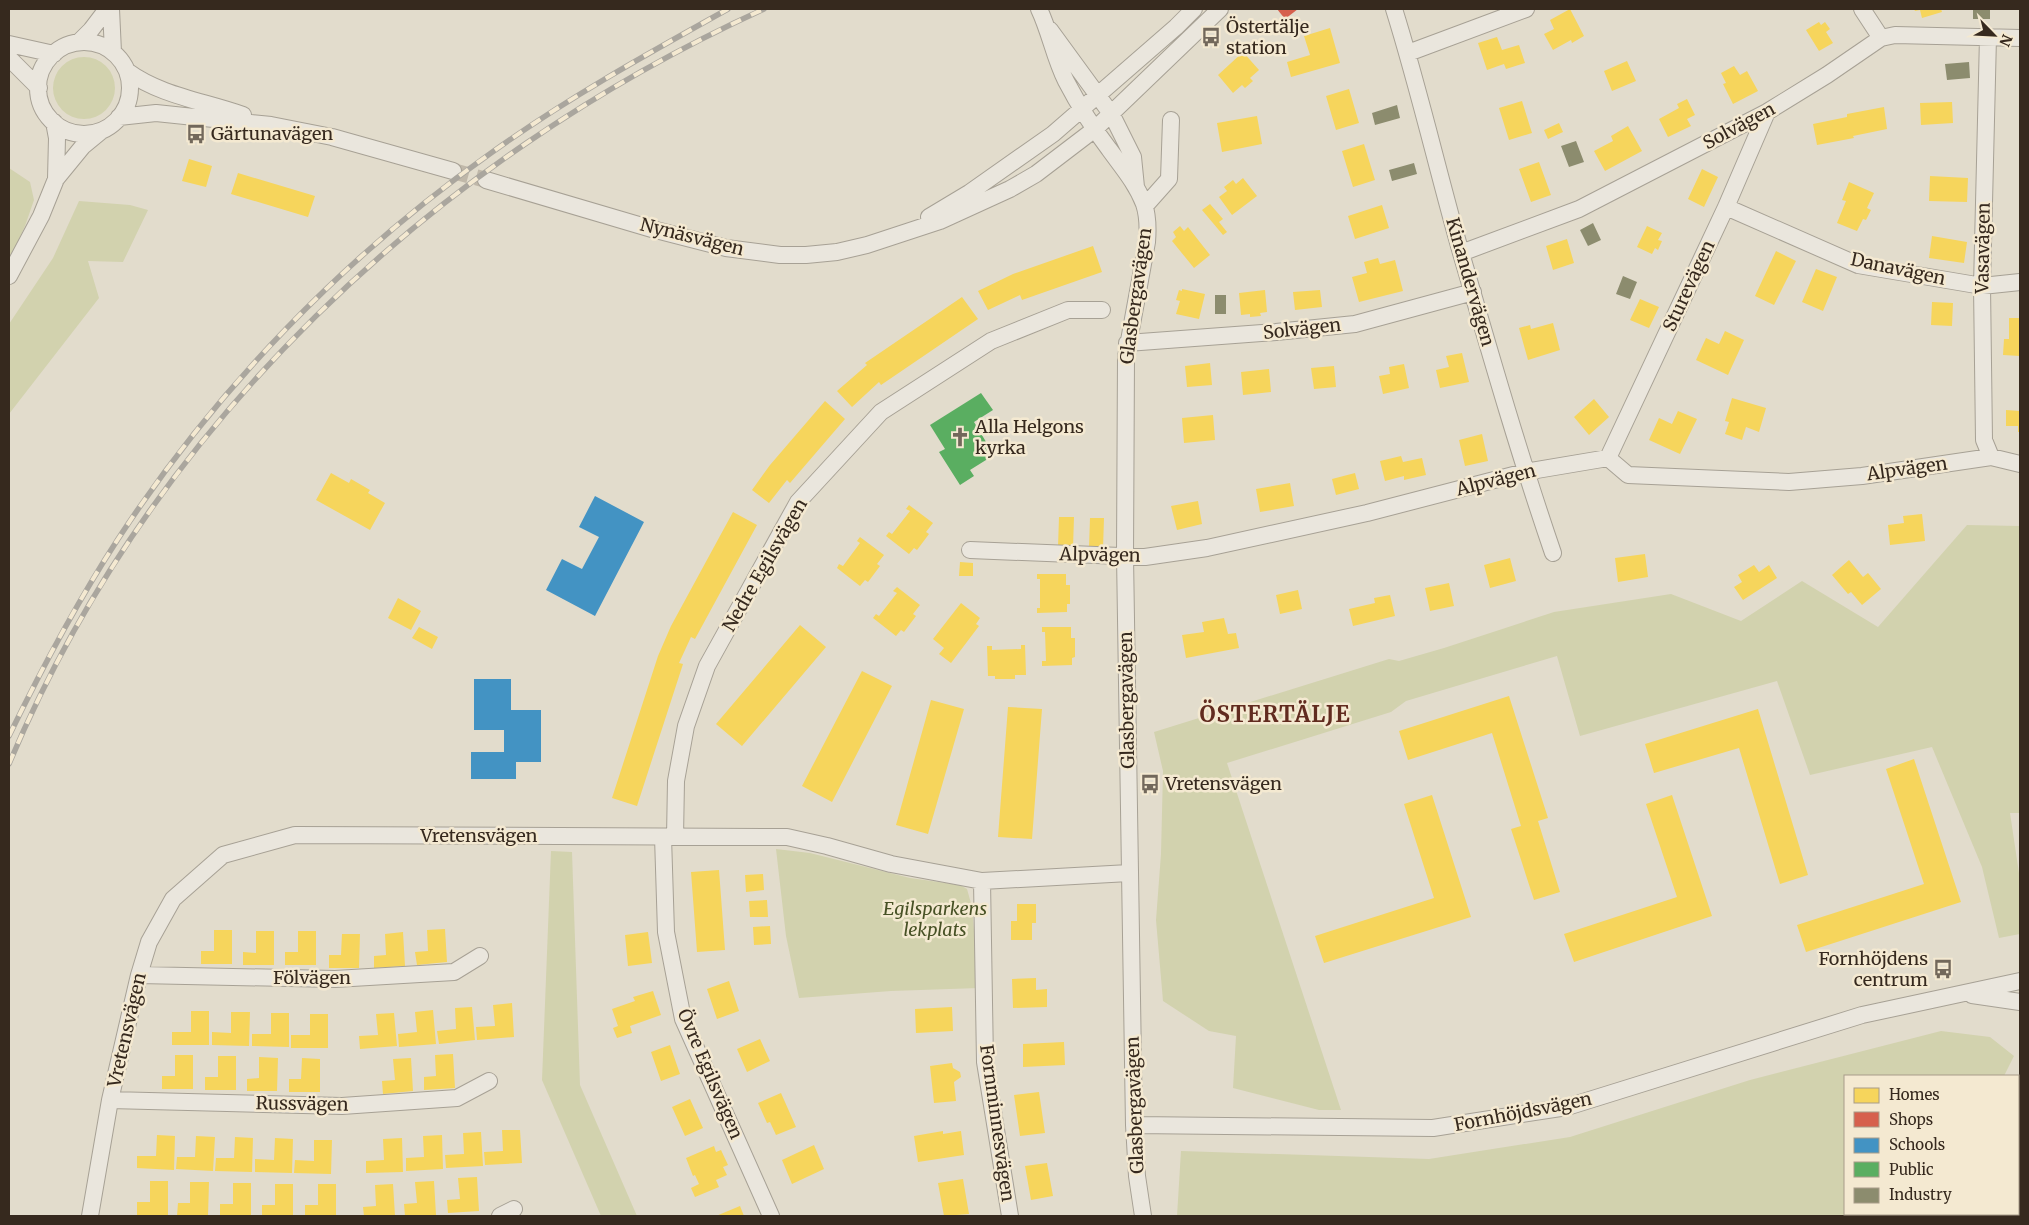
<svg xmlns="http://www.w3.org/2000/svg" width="2029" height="1225" viewBox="0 0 2029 1225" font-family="Merriweather,serif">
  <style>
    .green { fill: #d2d2ae }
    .homes { fill: #f6d55c }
    .shops { fill: #d6604d }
    .schools { fill: #4393c3 }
    .public { fill: #5aae61 }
    .industry { fill: #8c8c6e }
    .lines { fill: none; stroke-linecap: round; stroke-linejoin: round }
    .minor-tunnel { stroke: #c0b8a9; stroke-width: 16; stroke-dasharray: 16 8; stroke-linecap: butt }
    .minor-casing { stroke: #a7a195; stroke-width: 18 }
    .minor { stroke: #eae6dd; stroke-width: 16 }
    .rail-casing { stroke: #aaa69e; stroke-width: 5.5 }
    .rail { stroke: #f4e9d1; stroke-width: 4; stroke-dasharray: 11; stroke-linecap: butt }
    .labels { text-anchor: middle; stroke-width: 5; stroke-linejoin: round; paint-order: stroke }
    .poi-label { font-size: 18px; fill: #36291e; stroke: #f4e9d1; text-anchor: start }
    .street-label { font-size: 18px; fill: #36291e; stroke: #f4e9d1 }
    .park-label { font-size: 18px; font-style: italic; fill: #475125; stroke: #f4e9d1 }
    .district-label { font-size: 22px; font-weight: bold; letter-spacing: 1px; fill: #612b1f; stroke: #f4e9d1 }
  </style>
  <rect width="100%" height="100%" fill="#e2dccc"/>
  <!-- green -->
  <path class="green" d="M53 88a31 31 0 1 1 62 0a31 31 0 1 1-62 0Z
    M9,168l21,14 4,18 -9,26 -16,35z
    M79,201l51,4 18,5 -25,52 -35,-1 11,37 -90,116v-90l44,-66z
    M1967,525l53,1v287h-10l10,67v54l-21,4 -17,-71 -50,-120 -122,28 -33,-94 -197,55 -23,-80 -151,45 -15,11 -164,51 114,347h-22l-86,-22 3,-52 -27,-5 -46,-30 -7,-81 5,-66 2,-83 -9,-39 235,-73 10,2 45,-13 110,-36 117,-18 70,27 61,-40 76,46z
    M776,849l34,4 100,25 50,7 7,4 5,18 7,81 -88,3 -92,7 -13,-62z
    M551,851l21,1 8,233 57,131h-36l-59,-136z
    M1941,1031l49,6 24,19 -10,20h-159v138h97l-1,2h-764l4,-65 248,8 141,-22 180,-57z"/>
  <!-- homes -->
  <path class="homes" d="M1570,9l14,27 -12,7 -1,-3 -18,10 -9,-16 10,-5 -4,-9z
    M1914,9h27l1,3 -20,6 -2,-8 -5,1z
    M1819,22l2,3 4,-3 5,7 -4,3 7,11 -14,8 -13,-21z
    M1330,28l10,35 -49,14 -4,-15 23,-7 -6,-19z
    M1497,37l5,13 17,-5 6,18 -19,6 -2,-5 -17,6 -9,-27z
    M1243,52l16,18 -9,8 3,3 -8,7 -3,-3 -9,8 -15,-18z
    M1627,61l9,20 -24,10 -8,-20z
    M1734,66l6,9 7,-4 11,20 -25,13 -10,-20 3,-1 -5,-10z
    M1349,89l10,34 -23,7 -10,-34z
    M1687,99l8,16 -8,4 4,7 -23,11 -9,-18 20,-11 -2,-4z
    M1522,101l10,32 -23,7 -10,-32z
    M1952,102l1,21 -32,2 -1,-22z
    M1884,107l3,22 -34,7 1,2 -37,7 -4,-21 34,-7v-3z
    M1257,116l5,28 -40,8 -5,-29z
    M1559,123l4,9 -15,7 -4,-9z
    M1628,126l14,25 -37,20 -11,-20 19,-10 -2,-5z
    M1364,144l11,36 -22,7 -11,-36z
    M189,159l23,7 -6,21 -24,-6z
    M1539,162l12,33 -20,7 -12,-33z
    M1702,169l16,8 -14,30 -16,-8z
    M238,173l77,23 -7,21 -77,-23z
    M1930,176l38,2 -1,24 -38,-1z
    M1243,178l14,18 -25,19 -13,-18 8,-6 -3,-4 9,-7 3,4z
    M1849,182l25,11 -7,15 4,2 -5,10 -3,-1 -6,12 -20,-8 9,-22 -4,-1z
    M1210,204l13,15 -4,3 8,10 -4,3 -21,-25z
    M1382,205l7,23 -34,11 -7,-23z
    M1180,226l4,5 4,-4 22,28 -16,13 -22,-27 4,-4 -3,-5z
    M1647,226l15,7 -4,7 4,1 -4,9 -3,-2 -3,6 -15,-7z
    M1932,236l35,6 -3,21 -35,-5z
    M1567,239l7,24 -21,7 -7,-24z
    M1093,246l9,26 -80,28 -2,-5 -32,15 -10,-19 35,-17z
    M1776,251l20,10 -22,44 -19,-9z
    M1378,258l2,6 15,-4 8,31 -44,11 -7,-25 15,-4 -3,-11z
    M1816,269l21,8 -14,34 -21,-9z
    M1182,289l23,5 -6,25 -23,-5 4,-13 -4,-1 3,-10 3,1z
    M1265,290l2,22 -7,1 1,3 -11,1v-3l-9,1 -2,-22z
    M1320,290l2,17 -27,3 -2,-18z
    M962,297l16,22 -97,66 -2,-3 -27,25 -15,-16 30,-26 -2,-2z
    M1640,299l19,8 -10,21 -19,-8z
    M1932,302l21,1 -1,23 -21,-1z
    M2009,318h11v38l-17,-1 1,-16h5z
    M1553,323l7,27 -32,10 -9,-32 11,-3 1,4z
    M1725,331l19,9 -16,35 -32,-15 10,-22 13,6z
    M1462,353l7,29 -29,6 -4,-18 13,-3 -3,-11z
    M1210,363l2,22 -25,2 -2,-21z
    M1404,364l5,24 -26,6 -4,-18 11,-2 -1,-7z
    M1334,366l2,21 -22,2 -3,-21z
    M1269,369l2,23 -28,3 -2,-23z
    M1732,398l34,10 -7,24 -13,-5 -4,13 -17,-6 4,-12 -4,-1z
    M1594,399l15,18 -20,18 -15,-18z
    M825,401l20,18 -55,64 -3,-3 -18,23 -17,-13 18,-25z
    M2006,410l14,1v21h-2v-6h-12z
    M1678,411l19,8 -17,35 -31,-14 10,-22 13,6z
    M1213,415l2,25 -31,3 -2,-25z
    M1482,434l6,27 -23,5 -6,-26z
    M1401,456l2,6 19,-4 4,17 -22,5v-4l-19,5 -5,-20z
    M331,473l18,10 2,-4 19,11 -2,3 17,10 -15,27 -54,-30z
    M1355,473l4,16 -23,6 -4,-16z
    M1290,483l4,23 -34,6 -4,-23z
    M1198,501l4,23 -25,6 -6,-24z
    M909,505l24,18 -7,9 3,2 -12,16 -3,-2 -5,6 -23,-18 3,-4 3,2 18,-23 -4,-2z
    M733,512l24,13 -62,114 -4,-2 -12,26 4,1 -46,142 -25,-8 46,-142 13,-30z
    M1922,514l3,27 -35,4 -2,-20 16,-2 -1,-7z
    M1059,517h15l-1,31 -15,-1z
    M1090,518h14l-1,31 -14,-1z
    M860,537l24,18 -7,9 3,2 -12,16 -3,-2 -5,6 -23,-18 2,-4 4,2 17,-23 -3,-2z
    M1645,554l3,23 -30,5 -3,-24z
    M1510,558l6,23 -26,7 -6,-23z
    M1849,560l14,17 5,-4 13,16 -19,16 -11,-13 -3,2 -16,-19z
    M960,562l13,1v13h-14z
    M1754,565l5,7 10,-7 8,13 -34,22 -9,-13 8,-5 -4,-7z
    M1037,574h29v11h4v19h-3v8l-30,1v-5h3v-29h-3z
    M1449,583l5,23 -24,5 -5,-23z
    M897,587l23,18 -7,9 3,2 -12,16 -3,-2 -5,6 -23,-18 3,-4 3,2 18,-23 -4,-2z
    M1298,590l4,19 -22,5 -4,-19z
    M1390,595l5,21 -42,10 -4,-17 26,-6 -1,-5z
    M398,598l23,13 -10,19 -23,-12z
    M961,603l19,15 -4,6 3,2 -28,37 -12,-9 5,-6 -11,-9z
    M1224,618l4,16 8,-1 3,15 -53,10 -4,-23 22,-3 -2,-10z
    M800,625l26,22 -84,99 -26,-22z
    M419,627l19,10 -6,12 -20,-11z
    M1042,627h29v11h4v19l-3,1v7l-30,1v-5h4l-1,-29h-3z
    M1021,645h4l1,30h-11v4h-20v-3h-7l-1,-30h5v4l29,-1z
    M862,671l30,15 -60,116 -30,-16z
    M1509,696l39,122 -10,3 22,71 -26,8 -23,-71 10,-3 -29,-93 -84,27 -9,-29z
    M931,700l33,9 -36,125 -32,-9z
    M1008,707l34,2 -10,130 -34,-2z
    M1758,709l50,166 -28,9 -41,-136 -85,25 -9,-29z
    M1914,759l47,143 -155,50 -9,-27 127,-41 -38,-115z
    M1432,795l39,122 -147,46 -9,-27 119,-38 -30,-94z
    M1672,795l40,121 -138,46 -10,-28 113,-37 -31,-93z
    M719,870l6,80 -28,2 -6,-80z
    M763,874l1,16 -18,2 -1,-17z
    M767,900l1,17h-18l-1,-16z
    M1017,904h19v19h-4v17h-21v-19h6z
    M770,926l1,18 -17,1 -1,-18z
    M445,929l2,33 -30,3 -2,-13 13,-1 -1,-21z
    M214,930h18v34h-31v-13h13z
    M256,931h18v34h-31v-13l13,1z
    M298,931h18v34h-31v-13h13z
    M403,932l2,34 -31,2v-12l12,-1 -1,-21z
    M648,932l4,31 -24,3 -3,-31z
    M342,934h18l-1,34h-30v-13h12z
    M1036,978v12l11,-1v18l-34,1 -1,-29z
    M729,981l10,30 -22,8 -10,-30z
    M653,991l8,24 -31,11 2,7 -15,5 -4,-10 5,-2 -6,-17 23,-8 -2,-4z
    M512,1003l2,34 -37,3 -1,-13 19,-1 -2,-21z
    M472,1007l3,33 -36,4 -2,-13 19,-2 -1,-21z
    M952,1007l1,24 -37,2 -1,-24z
    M433,1010l3,34 -37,3 -1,-13 19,-2 -2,-20z
    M191,1011h18v34h-37v-13h19z
    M231,1012h19l-1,34 -37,-1v-13l19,1z
    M271,1013h18v34l-37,-1v-12h19z
    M394,1013l3,33 -37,3 -1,-13 19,-1 -2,-21z
    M310,1014h18v34h-37v-13h19z
    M760,1039l10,22 -23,11 -10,-23z
    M1064,1042l1,23 -42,2v-23z
    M670,1045l10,29 -19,7 -10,-29z
    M453,1054l2,34 -31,2v-13l12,-1 -1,-21z
    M175,1055h18v34h-31v-13h13z
    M218,1056h18v34h-31v-13h13z
    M259,1057l19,1 -1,33h-30v-12l12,-1z
    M302,1058l18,1v33h-31v-13h12z
    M411,1058l2,33 -30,3 -1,-13 13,-1 -2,-21z
    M952,1063l1,5 7,4 1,5 -7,5 2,19 -22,2 -4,-37z
    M1039,1092l6,41 -25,3 -6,-41z
    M781,1093l15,34 -20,8 -6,-13 -3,1 -9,-20z
    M690,1099l13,29 -18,8 -13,-29z
    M502,1130h18l2,33 -37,2 -1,-13 19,-1z
    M943,1131v3l18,-3 3,24 -46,7 -4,-26z
    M481,1132l2,34 -37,2 -1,-13 19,-1 -1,-21z
    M157,1135l18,1 -1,34 -37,-2v-12h19z
    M442,1135l1,34 -37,2v-13l18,-1 -1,-21z
    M196,1136l19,1 -2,34 -37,-2 1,-12h18z
    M235,1137l18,1 -1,34 -37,-1 1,-13h18z
    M275,1138l18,1 -1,34 -37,-1v-13l19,1z
    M402,1138l1,34 -37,1v-12l18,-1 -1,-21z
    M314,1140h18l-1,34 -37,-1 1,-13 19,1z
    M814,1145l10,24 -32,15 -10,-24z
    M714,1146l2,6 5,-2 7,15 -5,2 4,8 -11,5 3,7 -24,10 -4,-9 8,-4 -4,-9 -2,1 -7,-18z
    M1047,1163l6,33 -22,4 -6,-34z
    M477,1177l2,34 -31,2 -1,-13 13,-1 -2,-21z
    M963,1179l6,35 -25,2 -6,-33z
    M150,1181h18v34h-31v-13h13z
    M434,1181l2,34 -31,1 -1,-12 13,-1 -2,-21z
    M190,1182h19l-1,34h-31l1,-13h12z
    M233,1183h18v33h-31v-12h13z
    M275,1184h18v32h-31v-11h13z
    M318,1184h18v32h-31v-11h13z
    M393,1184l2,32h-31l-1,-9 13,-1 -1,-21z
    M740,1206l4,10h-28z"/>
  <!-- shops -->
  <path class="shops" d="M1277,9h21l-13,10z"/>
  <!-- schools -->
  <path class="schools" d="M595,496l49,26 -49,94 -49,-26 16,-31 20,10 17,-32 -20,-10z
    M474,679h37v31h30v52h-25v17h-45v-27h33v-22h-30z"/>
  <!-- public -->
  <path class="public" d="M981,393l12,17 -19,12 20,33 -24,15 4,6 -14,9 -21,-33 6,-3 -15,-24z"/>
  <!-- industry -->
  <path class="industry" d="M1973,9h17v10h-17z
    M1969,62l1,16 -23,2 -2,-16z
    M1397,105l3,13 -25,7 -3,-12z
    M1576,141l8,21 -15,5 -8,-21z
    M1414,163l3,11 -25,7 -3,-11z
    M1593,223l8,17 -13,6 -8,-16z
    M1623,276l14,6 -7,17 -14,-5z
    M1215,295h11v19h-11z"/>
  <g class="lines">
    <!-- minor-tunnel -->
    <path class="minor-tunnel" d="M453,171l33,9"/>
    <defs>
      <path id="minor" d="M111,9l2,43
        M1039,9c11,23 15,48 27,72 12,23 27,47 43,68 13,18 27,34 35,55 4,12 4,26 3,38l-21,115 -1,199 9,569 3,51 6,40
        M1394,9c25,80 44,163 67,244 29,100 58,201 92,300
        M1862,9l19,29
        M1050,30l62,85 21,42 3,30
        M1988,37l-6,249 2,154 7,17
        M79,42l12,-12 16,-21
        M38 88a46 46 0 1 1 92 0a46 46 0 1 1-92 0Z
        M9,44l45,10
        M1408,53l118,-44
        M9,58l30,30
        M127,71c34,25 77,30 116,44
        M119,117l37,-4 115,12 61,12 121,34
        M54,122l3,16 -1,41
        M486,180l166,49 74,19 54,7h26l31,-3 30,-7 73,-24 70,-32 26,-15 59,-45 125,-120
        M1145,206l24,-27 2,-59
        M1726,207l132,58 124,21 38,-4
        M929,217l40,-24 84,-59 123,-107 18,-18
        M1461,253l118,-44 188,-97 60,-37 54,-37 14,-3 125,3
        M9,276l32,-60 15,-37 27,-33 17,-14
        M1127,343l149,-11 79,-8 118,-32
        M1608,458l118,-251 41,-95
        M970,550l175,7 62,-9 160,-35 158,-41 83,-14 20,17 161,7 73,-6 129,-19 29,7
        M663,837l3,95 17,87 88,197
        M675,837l1,-56 10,-55 21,-60 91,-164 83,-90 110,-71 77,-31h34
        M982,881l3,181 25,154
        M139,975l196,4 119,-7 26,-16
        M1972,995l48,7
        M110,1100l232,6 115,-8 32,-17
        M1134,1125l299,3 134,-21 295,-92 158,-34
        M2018,1149l2,-5
        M2018,1187l2,1
        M90,1216l20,-116 29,-125 10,-33 24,-43 50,-44 72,-20 492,2 40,9 64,18 91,17 147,-8
        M500,1216l14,-7
        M1985,1216l1,-2"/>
    </defs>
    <!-- minor casing -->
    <use href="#minor" class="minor-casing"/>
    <!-- minor -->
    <use href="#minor" class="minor"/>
    <defs>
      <path id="rail" d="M9,736c33,-68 68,-134 109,-197 98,-150 227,-283 373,-386 75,-54 156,-99 237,-144
        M9,764c142,-338 424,-604 755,-755"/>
    </defs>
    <!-- rail casing -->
    <use href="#rail" class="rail-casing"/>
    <!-- rail -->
    <use href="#rail" class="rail"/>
  </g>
  <!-- icons -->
  <defs>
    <symbol id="bus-bare" viewBox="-9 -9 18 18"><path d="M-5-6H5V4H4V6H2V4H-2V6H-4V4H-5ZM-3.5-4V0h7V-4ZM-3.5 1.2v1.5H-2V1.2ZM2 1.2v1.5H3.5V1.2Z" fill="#72685b" stroke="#f4e9d1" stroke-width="2.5" paint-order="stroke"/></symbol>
    <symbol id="church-bare" viewBox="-9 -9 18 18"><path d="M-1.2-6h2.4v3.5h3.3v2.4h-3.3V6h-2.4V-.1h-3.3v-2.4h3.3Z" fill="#72685b" stroke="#f4e9d1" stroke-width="2.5" paint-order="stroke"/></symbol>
  </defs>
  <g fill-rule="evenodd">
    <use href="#bus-bare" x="1197" y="23" width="28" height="28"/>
    <use href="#bus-bare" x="182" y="120" width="28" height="28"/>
    <use href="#church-bare" x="946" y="423" width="28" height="28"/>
    <use href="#bus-bare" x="1136" y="770" width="28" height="28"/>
    <use href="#bus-bare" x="1929" y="955" width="28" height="28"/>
  </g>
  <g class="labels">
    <!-- poi labels -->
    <g class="poi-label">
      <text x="1226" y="33">Östertälje<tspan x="1226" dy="21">station</tspan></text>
      <text x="211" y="140">Gärtunavägen</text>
      <text x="975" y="433">Alla Helgons<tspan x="975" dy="21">kyrka</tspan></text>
      <text x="1165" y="790">Vretensvägen</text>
      <text x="1928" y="965" text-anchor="end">Fornhöjdens<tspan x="1928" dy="21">centrum</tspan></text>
    </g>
    <!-- street labels -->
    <g class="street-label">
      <text transform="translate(1739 126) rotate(-28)" y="6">Solvägen</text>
      <text transform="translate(692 237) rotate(14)" y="6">Nynäsvägen</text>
      <text transform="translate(1983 248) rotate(-89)" y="6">Vasavägen</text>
      <text transform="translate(1898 269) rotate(12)" y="6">Danavägen</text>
      <text transform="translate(1470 282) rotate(74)" y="6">Kinandervägen</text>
      <text transform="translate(1689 286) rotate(-65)" y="6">Sturevägen</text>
      <text transform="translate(1136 296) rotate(-82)" y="6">Glasbergavägen</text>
      <text transform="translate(1302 329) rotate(-6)" y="6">Solvägen</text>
      <text transform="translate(1907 469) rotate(-8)" y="6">Alpvägen</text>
      <text transform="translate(1496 480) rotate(-14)" y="6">Alpvägen</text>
      <text transform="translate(1100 555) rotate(1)" y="6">Alpvägen</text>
      <text transform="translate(765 565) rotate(-60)" y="6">Nedre Egilsvägen</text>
      <text transform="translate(1127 700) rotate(-91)" y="6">Glasbergavägen</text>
      <text x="479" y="842">Vretensvägen</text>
      <text x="312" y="984">Fölvägen</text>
      <text transform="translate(127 1030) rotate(-77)" y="6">Vretensvägen</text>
      <text transform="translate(710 1074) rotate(67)" y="6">Övre Egilsvägen</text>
      <text transform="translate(302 1104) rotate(1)" y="6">Russvägen</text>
      <text transform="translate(1135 1105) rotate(-92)" y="6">Glasbergavägen</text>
      <text transform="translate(1523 1112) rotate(-11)" y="6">Fornhöjdsvägen</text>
      <text transform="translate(997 1123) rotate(82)" y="6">Fornminnesvägen</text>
    </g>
    <!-- park labels -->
    <g class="park-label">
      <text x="935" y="915">Egilsparkens<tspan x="935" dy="21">lekplats</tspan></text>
    </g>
    <!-- district labels -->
    <g class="district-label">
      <text x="1275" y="722">ÖSTERTÄLJE</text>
    </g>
  </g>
  <!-- border -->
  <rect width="2029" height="1225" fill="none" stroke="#36291e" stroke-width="20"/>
  <!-- legend -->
  <rect x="1844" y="1075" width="175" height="140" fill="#f4e9d1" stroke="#a89c89"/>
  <rect x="1854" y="1088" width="25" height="15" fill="#f6d55c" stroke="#a89c89"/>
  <text x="1889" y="1100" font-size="15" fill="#36291e">Homes</text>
  <rect x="1854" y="1112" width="25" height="15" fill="#d6604d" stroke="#a89c89"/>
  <text x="1889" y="1125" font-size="15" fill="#36291e">Shops</text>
  <rect x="1854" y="1138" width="25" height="15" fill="#4393c3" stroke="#a89c89"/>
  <text x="1889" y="1150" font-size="15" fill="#36291e">Schools</text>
  <rect x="1854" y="1162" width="25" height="15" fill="#5aae61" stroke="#a89c89"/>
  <text x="1889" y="1175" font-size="15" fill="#36291e">Public</text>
  <rect x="1854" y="1188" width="25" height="15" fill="#8c8c6e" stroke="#a89c89"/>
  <text x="1889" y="1200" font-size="15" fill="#36291e">Industry</text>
  <!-- north arrow -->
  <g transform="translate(1994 35) rotate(114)" stroke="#f4e9d1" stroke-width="4" paint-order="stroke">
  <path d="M0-4L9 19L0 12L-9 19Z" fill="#36291e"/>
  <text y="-8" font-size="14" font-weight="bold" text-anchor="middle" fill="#36291e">N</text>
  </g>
</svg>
